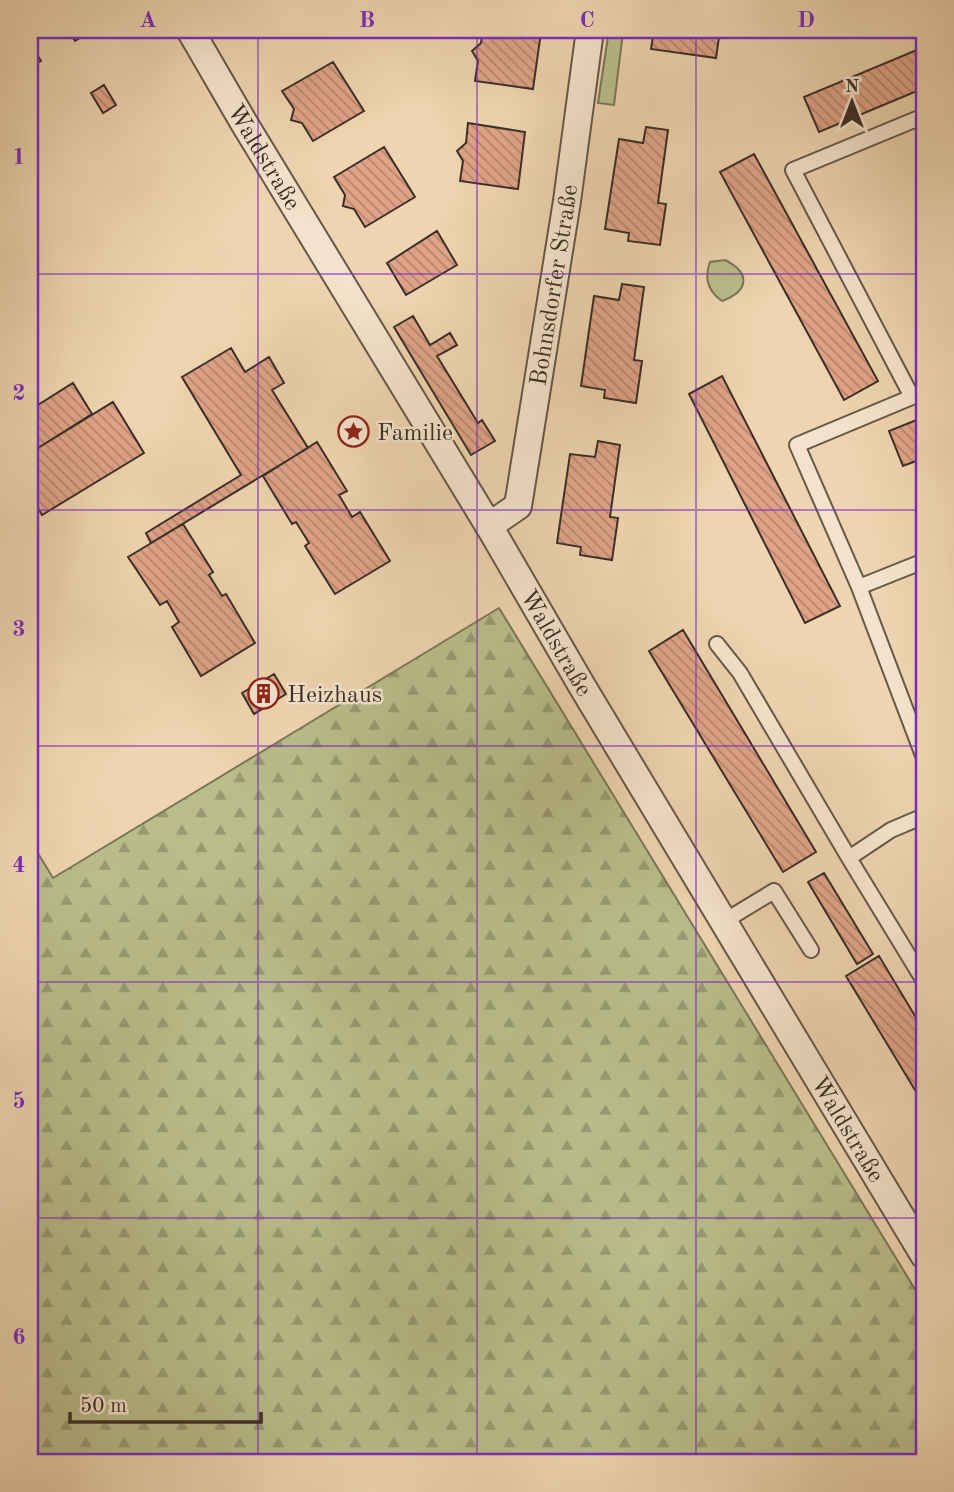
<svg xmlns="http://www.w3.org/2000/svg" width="954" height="1492" viewBox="0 0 954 1492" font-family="'Old Standard TT',serif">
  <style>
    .green { fill: #b9bd8b; stroke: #7a7658; stroke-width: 2 }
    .forest { fill: url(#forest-firs); stroke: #7a7658; stroke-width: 2 }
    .building { fill: url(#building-back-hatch); stroke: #3a2f26; stroke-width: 2 }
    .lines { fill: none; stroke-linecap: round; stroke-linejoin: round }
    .lane-casing { stroke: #675848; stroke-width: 18 }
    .street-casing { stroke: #675848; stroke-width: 30 }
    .lane { stroke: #f4e3cc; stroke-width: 14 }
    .street { stroke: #f4e3cc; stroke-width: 26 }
    .grid { fill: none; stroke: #7b2cbf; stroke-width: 2; stroke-opacity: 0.55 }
    .labels { text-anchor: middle; stroke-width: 5; stroke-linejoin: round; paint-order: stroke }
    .street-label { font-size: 24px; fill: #3a2f26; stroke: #f4e3cc }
    .poi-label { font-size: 24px; fill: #3a2f26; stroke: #f4e3cc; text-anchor: start }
    .neatline { fill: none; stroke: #7b2cbf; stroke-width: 2.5 }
    .grid-label { font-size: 23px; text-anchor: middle; font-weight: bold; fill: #7b2cbf }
  </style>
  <defs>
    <pattern id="forest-firs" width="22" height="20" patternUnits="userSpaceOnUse" patternTransform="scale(1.75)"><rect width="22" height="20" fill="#b9bd8b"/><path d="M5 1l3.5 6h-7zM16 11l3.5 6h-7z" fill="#979a71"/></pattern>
    <pattern id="building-back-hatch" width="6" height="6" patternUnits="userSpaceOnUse" patternTransform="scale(1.75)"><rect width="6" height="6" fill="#dfa388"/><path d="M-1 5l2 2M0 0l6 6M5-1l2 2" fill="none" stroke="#b6856f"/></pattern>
  </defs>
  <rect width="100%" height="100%" fill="#eed4b0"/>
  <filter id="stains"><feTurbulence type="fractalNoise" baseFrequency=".00286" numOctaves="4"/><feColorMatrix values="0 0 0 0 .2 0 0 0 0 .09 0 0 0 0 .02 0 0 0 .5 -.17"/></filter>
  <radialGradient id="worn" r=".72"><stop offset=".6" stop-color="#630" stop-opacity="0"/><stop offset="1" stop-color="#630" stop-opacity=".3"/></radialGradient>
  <!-- green -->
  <path class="green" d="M609,30h39l-1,5 -24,-3 -9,73 -16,-2z
    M725,260c26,13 24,31 -3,41 -14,-10 -18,-23 -12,-39z"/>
  <!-- forest -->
  <path class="forest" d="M499,608l425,696v158h-894v-622l23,38z"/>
  <!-- building -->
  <path class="building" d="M68,30h25l-18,11z
    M483,30h45l13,2 -8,57 -58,-8 3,-20 -6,-10 9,-8z
    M654,30h66l-4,28 -65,-9z
    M30,43l11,18 -11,6z
    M924,47v41l-105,44 -15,-35z
    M333,62l31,49 -51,30 -11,-18 -11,-3 3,-11 -12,-18z
    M104,85l12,20 -13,8 -12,-20z
    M468,123l57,9 -7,57 -58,-8 3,-20 -6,-10 9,-8z
    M646,127l22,3 -10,73 8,1 -6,41 -32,-4 1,-8 -24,-4 14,-90 24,4z
    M384,147l31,50 -50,30 -11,-18 -11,-3 2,-11 -11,-18z
    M754,154l124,227 -34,19 -124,-228z
    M437,231l20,34 -51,30 -19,-32z
    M622,284l22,3 -10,73 8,1 -6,42 -32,-5 1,-8 -24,-4 13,-90 25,4z
    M413,316l17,29 20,-12 7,12 -20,11 41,67 4,-3 13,21 -24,14 -77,-128z
    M231,348l14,24 24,-15 15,26 -12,7 36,58 -157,95 -5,-10 95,-58 -59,-98z
    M722,376l118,230 -35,17 -116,-229z
    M73,383l19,31 -62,39v-43z
    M113,402l31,51 -102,62 -12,-21v-41z
    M924,417v41l-21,8 -14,-35z
    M598,441l22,4 -10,72 8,1 -6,42 -32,-5 1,-8 -24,-4 13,-89 25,3z
    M317,442l30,49 -8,4 13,22 8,-5 30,49 -55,33 -30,-48 4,-3 -13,-21 -4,2 -29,-48z
    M183,524l30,48 -4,3 13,21 4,-2 29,49 -54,33 -29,-49 7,-5 -12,-21 -7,4 -32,-48z
    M683,630l133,222 -33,20 -134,-221z
    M274,674l12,20 -32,20 -12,-21z
    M824,873l49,81 -16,10 -49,-82z
    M879,956l45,75v74l-78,-129z"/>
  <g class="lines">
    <defs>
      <path id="lane" d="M924,392l-127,53 62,142 65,171
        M912,397l-119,-227 131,-54
        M859,587l65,-26
        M717,644l23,29 109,185 75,123
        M849,858l42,-28 33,-14
        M723,922l51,-31 37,59"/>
      <g id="street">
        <path id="s1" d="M190,30l54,93 248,408 90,155 342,569"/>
        <path id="s2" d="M489,526l29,-20 49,-305 23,-171"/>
      </g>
    </defs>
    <!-- lane casing -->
    <use href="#lane" class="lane-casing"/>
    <!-- street casing -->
    <use href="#street" class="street-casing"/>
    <!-- lane -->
    <use href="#lane" class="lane"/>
    <!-- street -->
    <use href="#street" class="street"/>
  </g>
  <!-- grid -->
  <path class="grid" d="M258,30v1432M477,30v1432M696,30v1432M30,274h894M30,510h894M30,746h894M30,982h894M30,1218h894"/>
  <!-- icons -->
  <defs>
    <symbol id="sight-ring" viewBox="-11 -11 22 22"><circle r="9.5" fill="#f4e3cc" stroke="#8f2418" stroke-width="1.5"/><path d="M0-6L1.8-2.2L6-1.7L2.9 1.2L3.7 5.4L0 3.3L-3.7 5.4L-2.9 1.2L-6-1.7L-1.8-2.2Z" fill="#8f2418"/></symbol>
    <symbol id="building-ring" viewBox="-11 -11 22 22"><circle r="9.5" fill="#f4e3cc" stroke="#8f2418" stroke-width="1.5"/><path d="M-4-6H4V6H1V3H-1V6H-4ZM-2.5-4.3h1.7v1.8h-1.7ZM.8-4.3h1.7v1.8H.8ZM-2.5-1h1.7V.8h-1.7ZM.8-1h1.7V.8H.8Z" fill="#8f2418"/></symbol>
  </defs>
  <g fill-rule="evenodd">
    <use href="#sight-ring" x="336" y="414" width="35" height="35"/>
    <use href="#building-ring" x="246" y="676" width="35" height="35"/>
  </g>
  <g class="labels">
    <!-- street labels -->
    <g class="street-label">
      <text dy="8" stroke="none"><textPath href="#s1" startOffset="147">Waldstraße</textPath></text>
      <text dy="8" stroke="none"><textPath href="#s2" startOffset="259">Bohnsdorfer Straße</textPath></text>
      <text dy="8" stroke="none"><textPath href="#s1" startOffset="714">Waldstraße</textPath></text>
      <text dy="8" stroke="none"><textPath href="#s1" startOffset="1281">Waldstraße</textPath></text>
    </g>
    <!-- poi labels -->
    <g class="poi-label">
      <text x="377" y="440">Familie</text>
      <text x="287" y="702">Heizhaus</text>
    </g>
  </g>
  <!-- margin -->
  <rect width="954" height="1492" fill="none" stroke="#eed4b0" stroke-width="77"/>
  <!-- north arrow -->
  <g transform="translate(852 102)" stroke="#f4e3cc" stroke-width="5" paint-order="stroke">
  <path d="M0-5L12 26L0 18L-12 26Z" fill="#3a2f26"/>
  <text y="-10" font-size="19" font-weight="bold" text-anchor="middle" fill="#3a2f26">N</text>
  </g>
  <!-- scale -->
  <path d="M70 1412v10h191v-10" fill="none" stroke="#3a2f26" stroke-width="3.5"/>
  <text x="80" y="1412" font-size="21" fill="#3a2f26" stroke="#f4e3cc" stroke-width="5" paint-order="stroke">50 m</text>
  <rect x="38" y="38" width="878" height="1416" class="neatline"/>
  <g class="grid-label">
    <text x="148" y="27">A</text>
    <text x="367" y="27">B</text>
    <text x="587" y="27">C</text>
    <text x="806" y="27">D</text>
    <text x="19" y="164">1</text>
    <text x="19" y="400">2</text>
    <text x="19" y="636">3</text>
    <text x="19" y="872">4</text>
    <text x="19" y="1108">5</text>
    <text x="19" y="1344">6</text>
  </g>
  <rect width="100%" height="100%" filter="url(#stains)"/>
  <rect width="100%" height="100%" fill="url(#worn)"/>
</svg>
